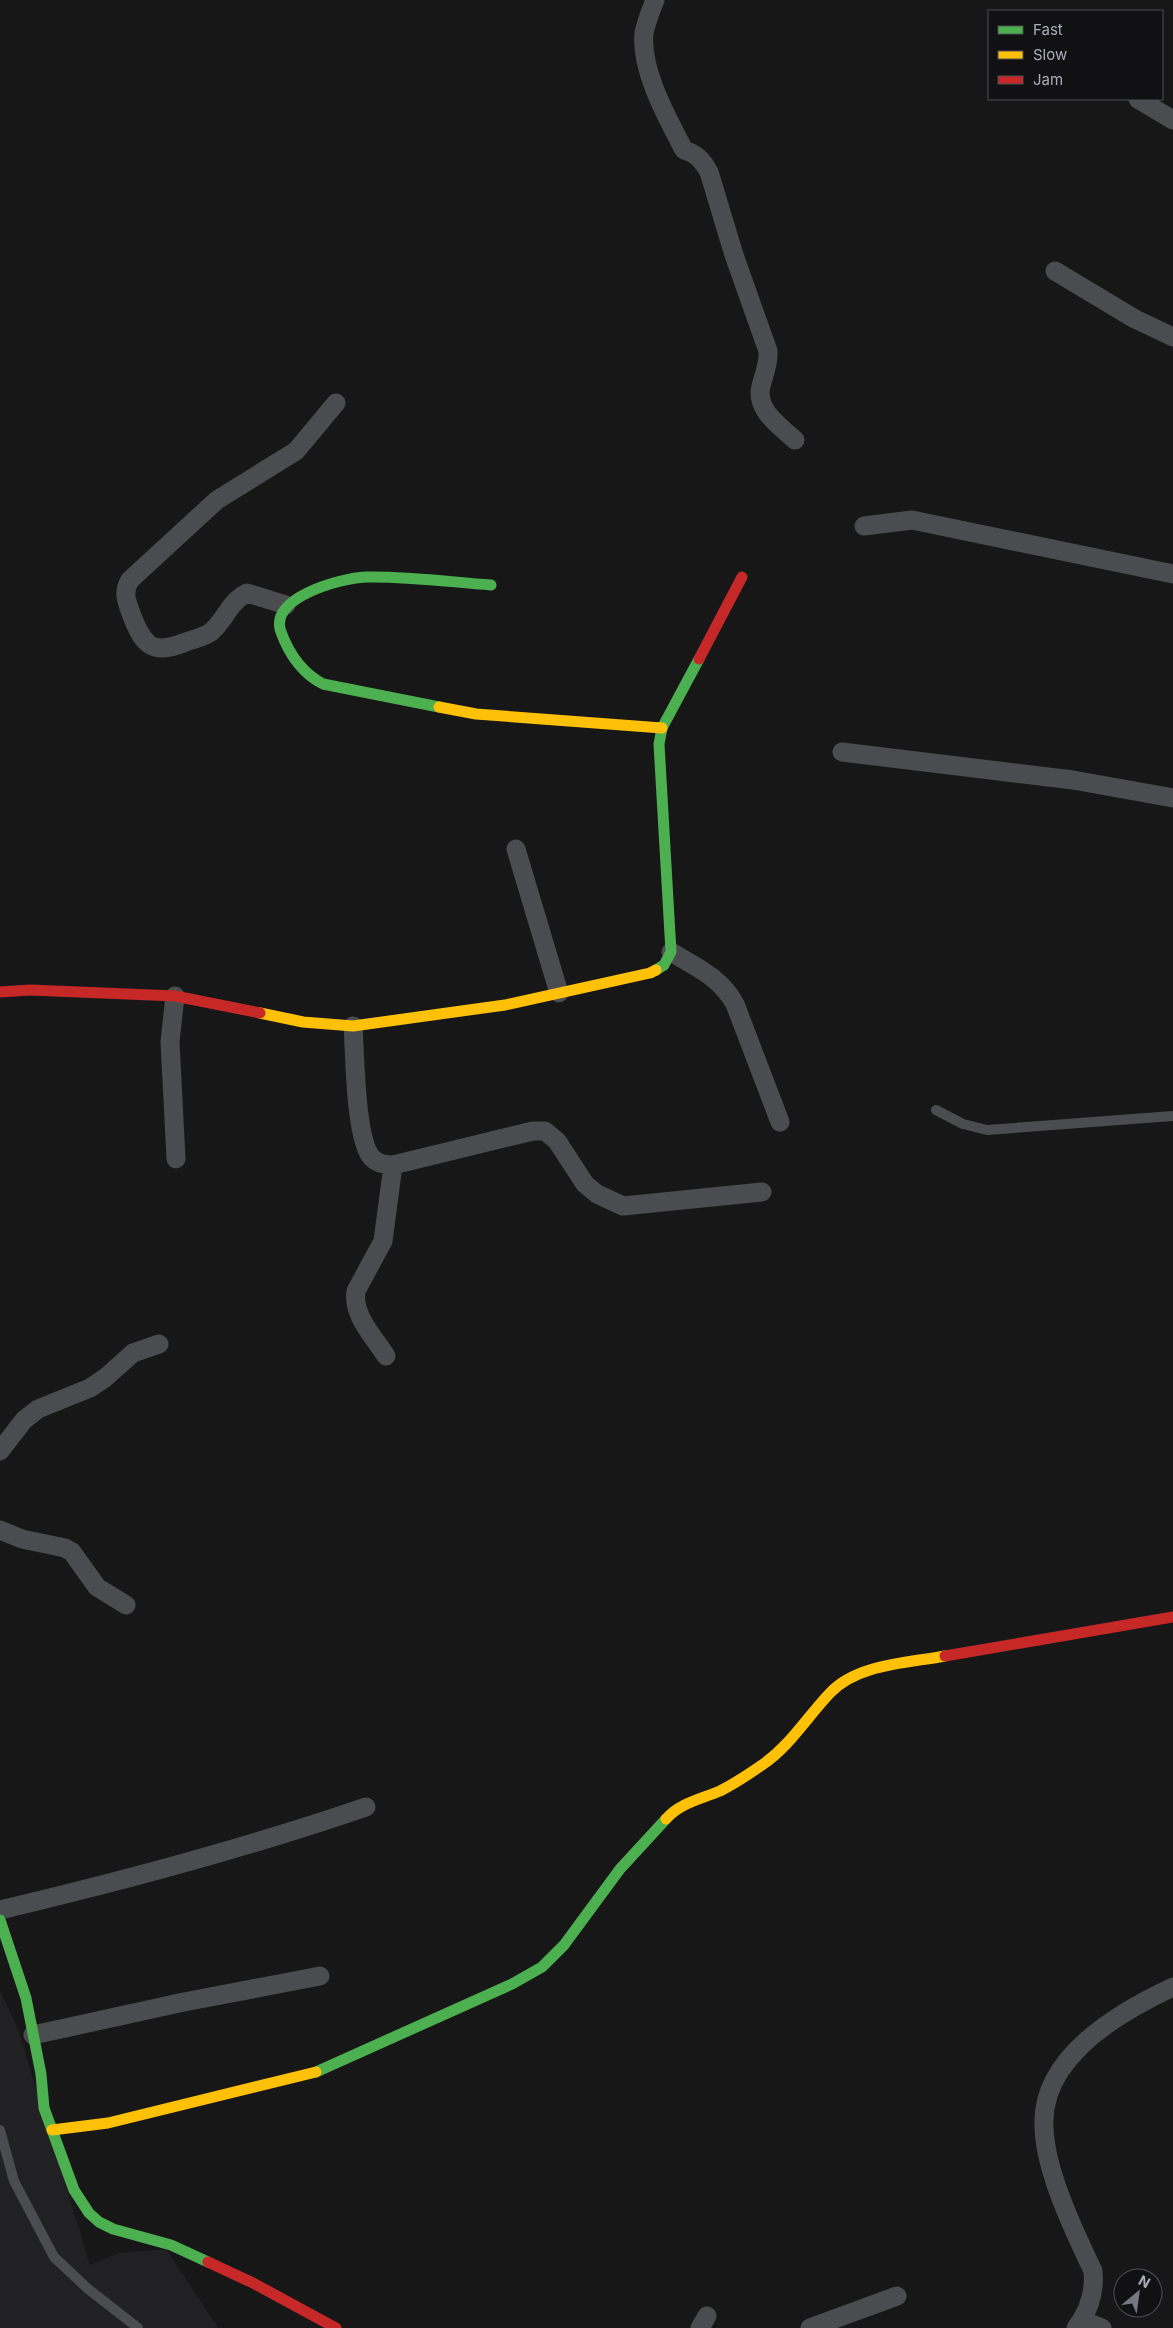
<svg xmlns="http://www.w3.org/2000/svg" width="1173" height="2328" viewBox="0 0 1173 2328" font-family="Inter,sans-serif">
  <style>
    .built { fill: #212123 }
    .lines { fill: none; stroke-linecap: round; stroke-linejoin: round }
    .lane { stroke: #4b4c50; stroke-width: 10 }
    .street { stroke: #4b4c50; stroke-width: 19 }
    .fast { stroke: #4caf50; stroke-width: 11 }
    .slow { stroke: #ffc107; stroke-width: 11 }
    .jam { stroke: #c62828; stroke-width: 11 }
  </style>
  <rect width="100%" height="100%" fill="#171717"/>
  <!-- built -->
  <path class="built" d="M0,1990l19,42 71,233 29,-12 47,-4 52,79h-218z"/>
  <g class="lines">
    <!-- lane -->
    <path class="lane" d="M936,1110l27,14 24,6 186,-14
      M0,2130l14,51 40,76 33,31 51,40"/>
    <!-- street -->
    <path class="street" d="M655,0c-4,10 -9,23 -11,33 -4,37 24,86 40,117 13,4 18,10 25,22l25,83 34,96c1,13 -4,23 -7,35 -6,24 19,40 34,54
      M1138,99l35,21
      M1055,271l80,48 38,18
      M864,526l48,-6 261,54
      M286,605l-39,-12c-17,8 -22,27 -36,39 -7,5 -17,7 -25,10 -33,13 -42,5 -54,-26 -5,-14 -10,-23 -2,-36l87,-80 79,-49 40,-48
      M842,752l231,28 100,18
      M516,849l43,144
      M671,952c25,15 49,25 64,52l45,118
      M175,996l-5,46 6,117
      M353,1026c2,26 2,114 19,132 6,6 13,7 21,7l140,-34h12l12,10 28,43 12,10 26,12 139,-14
      M386,1356c-12,-19 -34,-41 -30,-65l27,-50 10,-76
      M0,1451l24,-31 14,-11 52,-21 15,-10 28,-25 26,-9
      M0,1530l22,9 43,9 7,4 25,35 29,18
      M0,1910c123,-29 246,-62 366,-103
      M33,2035l151,-33 136,-26
      M1082,2320l20,8
      M700,2328l7,-12
      M810,2328l87,-32
      M1076,2328c13,-17 19,-36 17,-57 -19,-40 -48,-100 -49,-144 -4,-69 75,-115 129,-140"/>
    <!-- fast -->
    <path class="fast" d="M439,707l-116,-23c-21,-11 -34,-30 -42,-52 -13,-34 59,-54 85,-55 40,-1 84,5 125,8
      M656,970l8,-5 7,-13 -12,-208 3,-16 37,-69
      M0,1920l26,78 15,76 3,34 30,82 15,23 10,9 14,7 58,16 37,17
      M316,2072l196,-88 30,-17 22,-22 56,-76 46,-50"/>
    <!-- slow -->
    <path class="slow" d="M439,707l37,7 186,14
      M260,1013l43,9 50,4 152,-21 145,-32 6,-3
      M666,1819c14,-16 35,-20 54,-28 14,-7 29,-17 42,-26 28,-19 45,-48 68,-72 27,-29 78,-30 115,-37
      M52,2130l56,-7 208,-51"/>
    <!-- jam -->
    <path class="jam" d="M699,659l43,-82
      M0,992l30,-2 145,6 85,17
      M945,1656l228,-39
      M208,2262l45,21 83,45"/>
  </g>
  <!-- legend -->
  <rect x="988" y="10" width="175" height="90" fill="#111113" stroke="#4d4f55"/>
  <rect x="998" y="26" width="25" height="8" fill="#4caf50" stroke="#4d4f55"/>
  <text x="1033" y="35" font-size="15" fill="#a8adb8">Fast</text>
  <rect x="998" y="51" width="25" height="8" fill="#ffc107" stroke="#4d4f55"/>
  <text x="1033" y="60" font-size="15" fill="#a8adb8">Slow</text>
  <rect x="998" y="76" width="25" height="8" fill="#c62828" stroke="#4d4f55"/>
  <text x="1033" y="85" font-size="15" fill="#a8adb8">Jam</text>
  <!-- north arrow -->
  <g transform="translate(1138 2293) rotate(29)"><circle r="24" fill="#111113" stroke="#4d4f55"/>
  <path d="M0-4L9 19L0 12L-9 19Z" fill="#757880"/>
  <text y="-8" font-size="14" font-weight="bold" text-anchor="middle" fill="#a8adb8">N</text>
  </g>
</svg>
